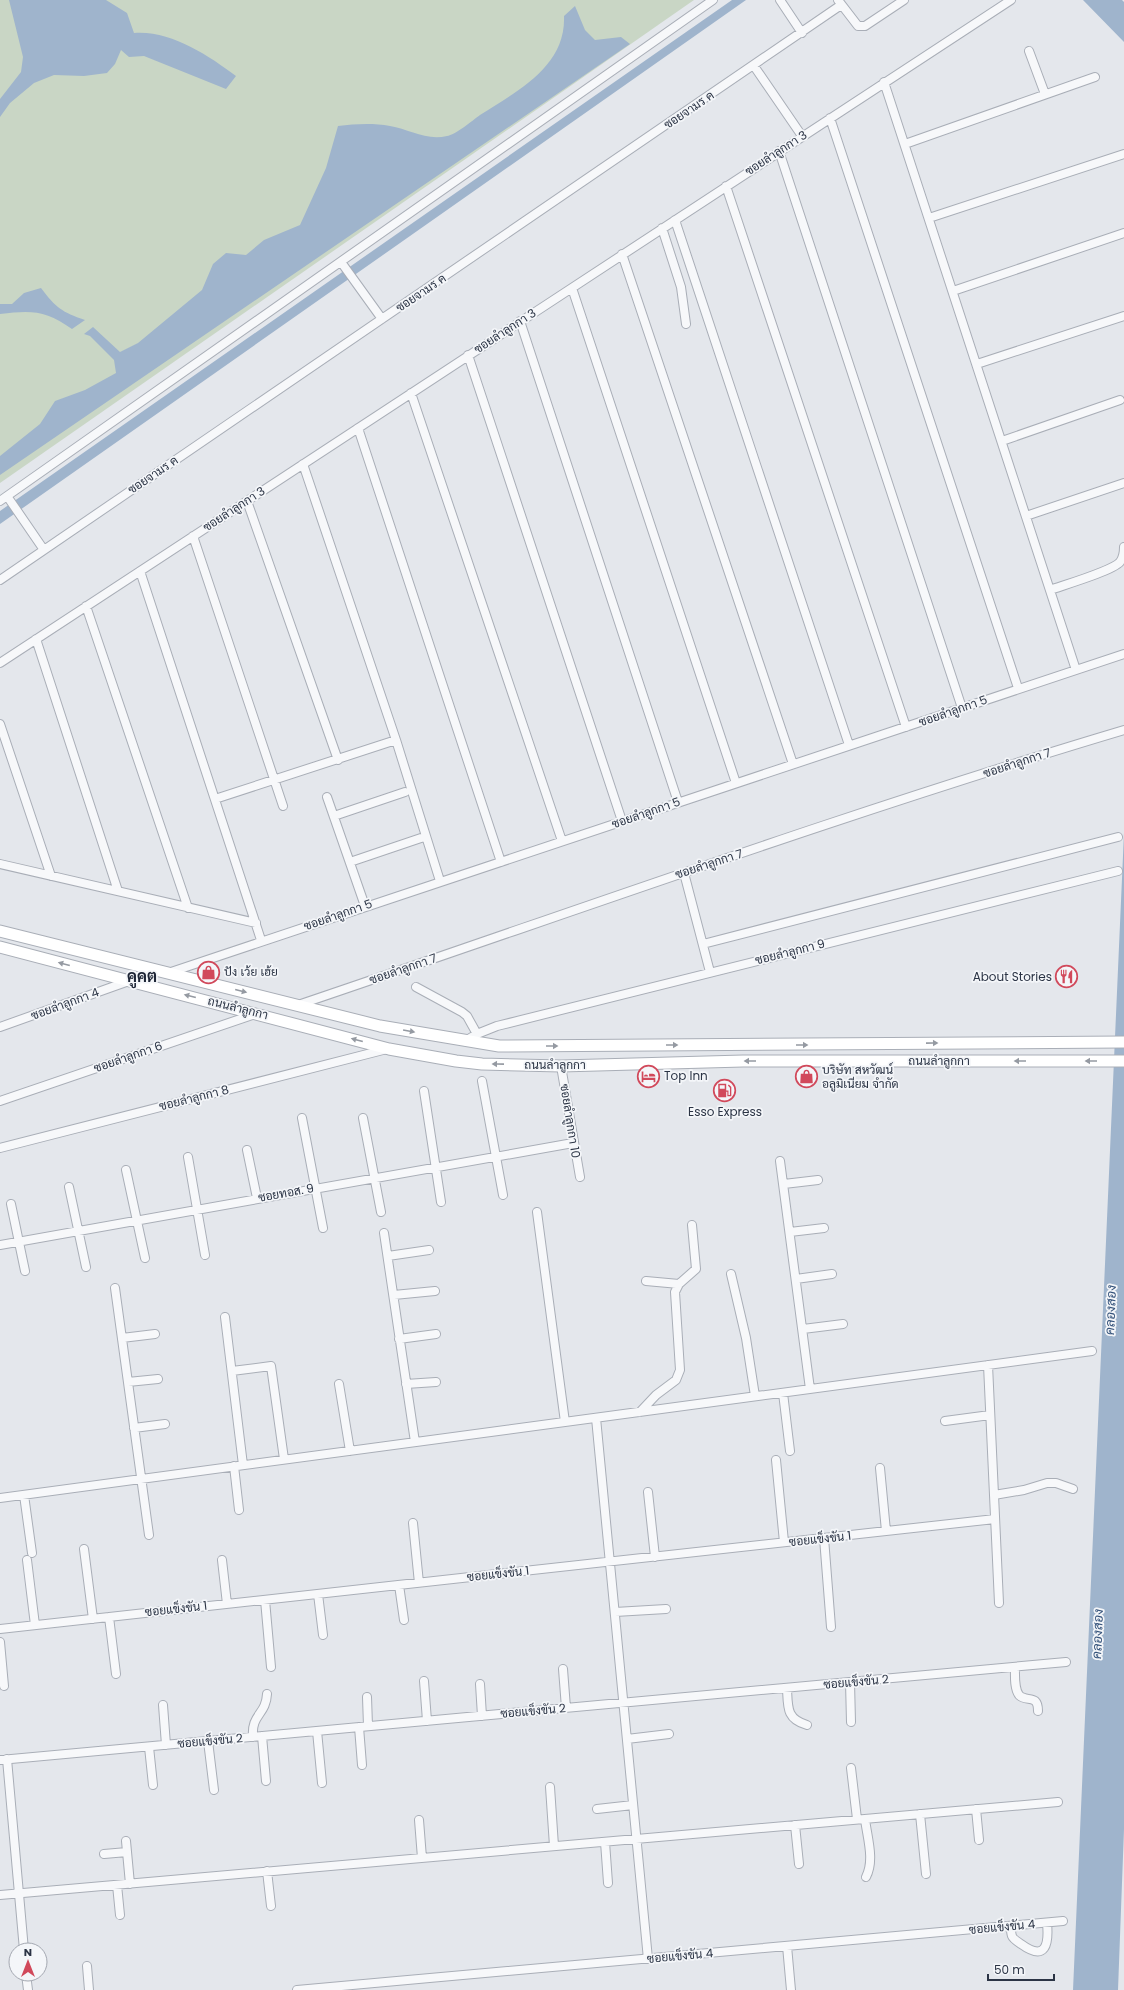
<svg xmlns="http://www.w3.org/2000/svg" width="1124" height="1990" viewBox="0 0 1124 1990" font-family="Poppins,Sarabun,sans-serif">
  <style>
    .green { fill: #c9d6c5 }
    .water { fill: #9fb4cc }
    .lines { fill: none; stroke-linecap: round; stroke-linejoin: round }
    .minor-casing { stroke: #a9aeb7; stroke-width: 10 }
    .secondary-casing { stroke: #a9aeb7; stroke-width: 13 }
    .minor { stroke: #f7f8fa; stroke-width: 8 }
    .secondary { stroke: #fff; stroke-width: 11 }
    .oneway { fill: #959aa2 }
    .labels { text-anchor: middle; stroke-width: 3.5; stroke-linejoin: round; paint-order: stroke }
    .street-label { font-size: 12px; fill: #2b3445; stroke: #f4f6f9 }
    .poi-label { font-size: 12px; fill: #2b3445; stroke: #f4f6f9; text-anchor: start }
    .water-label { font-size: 13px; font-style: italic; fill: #34527a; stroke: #f4f6f9 }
    .district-label { font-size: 16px; font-weight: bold; fill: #1d2536; stroke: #f4f6f9 }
  </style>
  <rect width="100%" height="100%" fill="#e4e7ec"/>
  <!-- green -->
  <path class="green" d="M0,0h694l-694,483z"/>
  <!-- water -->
  <path class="water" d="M9,0h97l21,13 7,20c36,-3 74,22 102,43l-10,13 -82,-33 -15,1 -8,-7 -6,14 -8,9 -23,3 -30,-1 -20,8 -24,20 -10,14v-18l21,-27 2,-15z
    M732,0h14l-746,524v-13z
    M1083,0h39l2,2v40z
    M575,6l10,24 10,10 26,-3 9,7 -630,431v-19l40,-32 15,-23 30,-11 31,-17 -2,-13 -24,-24 -6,-2 9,-7 27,25 18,-9 64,-53 11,-26 13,-11 20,2 18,-15 36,-15 26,-57 12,-42c17,-2 35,-3 52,0 19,3 36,15 57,10 8,-1 25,-15 33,-21 37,-24 86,-48 84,-99z
    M41,288c15,20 21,24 44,32l-13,9c-26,-19 -41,-19 -72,-15v-10h12l12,-11z
    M1124,833v996l-6,161h-45z"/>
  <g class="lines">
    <defs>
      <path id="minor" d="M780,0l22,33
        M838,0l20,26h7l39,-26
        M1029,51l16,43
        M754,66l48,70
        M884,82l192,588
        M830,118l188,570
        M905,144l190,-67
        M779,151l183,557
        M726,186l180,541
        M929,218l195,-64
        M675,220l174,525
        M662,228l19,59 5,37
        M622,254l171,510
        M341,262l41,57
        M572,288l164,495
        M953,291l171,-58
        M520,321l158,481
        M468,355l154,466
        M977,364l147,-48
        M411,393l151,448
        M358,428l143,434
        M1002,441l118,-41
        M303,464l93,276 44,141
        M7,496l37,54
        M0,501l713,-501
        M247,501l91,259
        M1026,516l98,-33
        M193,536l90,270
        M140,571l121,369
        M0,580l841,-575
        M1050,590c14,-5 62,-19 70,-28 3,-4 4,-10 4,-15
        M86,606l102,302
        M36,639l82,252
        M0,663l1011,-663
        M0,724l51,152
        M327,797l38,109
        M215,799l181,-59
        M334,816l71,-24
        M350,862l71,-24
        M0,864l256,59
        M684,873l26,99
        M703,944l415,-107
        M168,973l956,-319
        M416,987l46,25 5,4 10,18
        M298,1005c275,-93 548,-192 826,-275
        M0,1027l129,-46
        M465,1041l12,-7 20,-8 621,-155
        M561,1066l19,111
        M482,1081l21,114
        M424,1091l17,111
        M0,1101l255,-87
        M302,1118l21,110
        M363,1118l18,94
        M0,1148l387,-99
        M247,1150l10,48
        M188,1157l17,98
        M780,1161l30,228
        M126,1170l19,88
        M784,1184l34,-4
        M69,1187l17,80
        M11,1204l14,67
        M537,1212l28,210
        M790,1232l34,-4
        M384,1233l31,209
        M0,1245l573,-102
        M388,1256l41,-6
        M731,1274l15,64 9,58
        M796,1279l36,-5
        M646,1281l33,3
        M115,1288l34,247
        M394,1295l41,-4
        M225,1317l18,148
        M803,1329l40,-5
        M122,1338l33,-4
        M399,1339l37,-5
        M988,1365l11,238
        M232,1371l39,-5 13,93
        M128,1382l30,-3
        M339,1384l11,67
        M406,1384l30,-2
        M783,1393l7,58
        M640,1412l16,-17 20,-15 4,-10 -5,-78 4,-8 17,-15 -4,-44
        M596,1418l52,541
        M945,1421l45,-6
        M134,1428l31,-4
        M776,1460l8,82
        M234,1466l5,44
        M880,1468l6,63
        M648,1492l7,65
        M24,1495l8,58
        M994,1495l30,-5 23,-7h9l17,6
        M0,1498l1092,-147
        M413,1523l6,60
        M824,1538l7,89
        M84,1549l9,70
        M27,1560l8,65
        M222,1560l5,44
        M399,1585l5,35
        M318,1594l5,41
        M265,1600l6,67
        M615,1612l51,-3
        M109,1617l7,57
        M0,1629l995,-110
        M0,1642l4,44
        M1015,1667c0,8 -1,21 4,28 7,8 19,-2 19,16
        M563,1669l3,39
        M424,1681l3,40
        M850,1682l1,40
        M480,1684l2,32
        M787,1688c1,19 -1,31 20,37
        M367,1697l1,29
        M163,1705l3,40
        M359,1727l3,38
        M317,1731l5,52
        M262,1736l4,45
        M253,1737c-2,-23 13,-22 14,-43
        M627,1739l42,-5
        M208,1741l6,49
        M149,1747l4,38
        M7,1759l17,191
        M0,1760l1066,-98
        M851,1768l6,51
        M550,1787l4,59
        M597,1809l36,-4
        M976,1809l3,31
        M920,1814l6,60
        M865,1819c2,18 10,41 1,58
        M419,1820l3,38
        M795,1825l4,39
        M126,1841l4,43
        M605,1842l3,41
        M104,1854l23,-2
        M267,1871l4,35
        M117,1885l3,30
        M0,1895l1058,-93
        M1010,1926c1,3 1,7 2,10 1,3 6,6 9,8 25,18 28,0 26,-21
        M787,1946l4,44
        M87,1966l2,24
        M26,1974l2,16
        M297,1990l766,-69"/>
      <path id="secondary" d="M0,931l380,95 119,20 625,-4
        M0,947l389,102 67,12 26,3 79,2 182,-5h381"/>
    </defs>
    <!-- minor casing -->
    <use href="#minor" class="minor-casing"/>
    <!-- secondary casing -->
    <use href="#secondary" class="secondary-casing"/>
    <!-- minor -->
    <use href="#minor" class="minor"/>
    <!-- secondary -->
    <use href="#secondary" class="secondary"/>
  </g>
  <!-- one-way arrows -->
  <defs><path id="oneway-solid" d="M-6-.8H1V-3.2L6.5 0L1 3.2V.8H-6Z"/></defs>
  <g class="oneway">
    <use href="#oneway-solid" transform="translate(64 964) rotate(-165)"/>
    <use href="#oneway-solid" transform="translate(241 991) rotate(14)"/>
    <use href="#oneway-solid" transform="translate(190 996) rotate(-166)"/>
    <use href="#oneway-solid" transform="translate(409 1031) rotate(10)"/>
    <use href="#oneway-solid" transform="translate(357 1040) rotate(-165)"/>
    <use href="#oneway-solid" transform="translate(932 1043) rotate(-1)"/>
    <use href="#oneway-solid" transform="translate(672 1045)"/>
    <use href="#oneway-solid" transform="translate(802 1045)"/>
    <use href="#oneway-solid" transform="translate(552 1046)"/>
    <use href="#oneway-solid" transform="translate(750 1061) rotate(-180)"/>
    <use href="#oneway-solid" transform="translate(1020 1061) rotate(180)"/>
    <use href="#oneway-solid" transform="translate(1091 1061) rotate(-180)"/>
    <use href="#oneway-solid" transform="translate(498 1064) rotate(-179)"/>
  </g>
  <!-- icons -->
  <defs>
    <symbol id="shop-ring" viewBox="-11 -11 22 22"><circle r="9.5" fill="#f4f6f9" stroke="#d1495b" stroke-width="1.5"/><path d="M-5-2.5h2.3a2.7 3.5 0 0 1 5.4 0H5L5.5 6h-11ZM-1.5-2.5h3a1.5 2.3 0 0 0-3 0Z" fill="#d1495b"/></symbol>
    <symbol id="restaurant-ring" viewBox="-11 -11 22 22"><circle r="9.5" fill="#f4f6f9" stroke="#d1495b" stroke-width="1.5"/><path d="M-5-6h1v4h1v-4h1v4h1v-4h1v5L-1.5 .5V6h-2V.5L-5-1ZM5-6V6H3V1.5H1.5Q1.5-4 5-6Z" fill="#d1495b"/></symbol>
    <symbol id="hotel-ring" viewBox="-11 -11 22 22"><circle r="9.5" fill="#f4f6f9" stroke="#d1495b" stroke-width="1.5"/><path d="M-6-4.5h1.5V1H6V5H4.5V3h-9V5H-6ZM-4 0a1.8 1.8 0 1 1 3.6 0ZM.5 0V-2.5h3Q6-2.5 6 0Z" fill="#d1495b"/></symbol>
    <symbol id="fuel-ring" viewBox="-11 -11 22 22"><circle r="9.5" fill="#f4f6f9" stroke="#d1495b" stroke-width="1.5"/><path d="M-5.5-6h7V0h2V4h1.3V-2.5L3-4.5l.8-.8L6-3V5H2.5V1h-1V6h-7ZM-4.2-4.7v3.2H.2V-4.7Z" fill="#d1495b"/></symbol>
  </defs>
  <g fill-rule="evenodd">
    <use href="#shop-ring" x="196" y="960" width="25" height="25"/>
    <use href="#restaurant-ring" x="1054" y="964" width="25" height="25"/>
    <use href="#hotel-ring" x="636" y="1064" width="25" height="25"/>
    <use href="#shop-ring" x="794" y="1064" width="25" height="25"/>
    <use href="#fuel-ring" x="712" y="1078" width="25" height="25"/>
  </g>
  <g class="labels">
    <!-- street labels -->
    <g class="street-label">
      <text transform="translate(689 110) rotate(-34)" y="4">ซอยจามร ค</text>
      <text transform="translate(776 153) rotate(-33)" y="4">ซอยลำลูกกา 3</text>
      <text transform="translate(421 293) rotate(-34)" y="4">ซอยจามร ค</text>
      <text transform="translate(505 331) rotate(-33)" y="4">ซอยลำลูกกา 3</text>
      <text transform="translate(153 475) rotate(-34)" y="4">ซอยจามร ค</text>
      <text transform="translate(234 509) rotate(-33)" y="4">ซอยลำลูกกา 3</text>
      <text transform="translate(953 711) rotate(-19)" y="4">ซอยลำลูกกา 5</text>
      <text transform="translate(1017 763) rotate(-18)" y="4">ซอยลำลูกกา 7</text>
      <text transform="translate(646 813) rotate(-19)" y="4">ซอยลำลูกกา 5</text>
      <text transform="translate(709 864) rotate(-18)" y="4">ซอยลำลูกกา 7</text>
      <text transform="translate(338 915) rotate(-19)" y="4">ซอยลำลูกกา 5</text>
      <text transform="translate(790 952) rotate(-14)" y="4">ซอยลำลูกกา 9</text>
      <text transform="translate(403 969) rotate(-19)" y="4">ซอยลำลูกกา 7</text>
      <text transform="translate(65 1004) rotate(-20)" y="4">ซอยลำลูกกา 4</text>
      <text transform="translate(238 1008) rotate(14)" y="4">ถนนลำลูกกา</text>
      <text transform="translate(128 1057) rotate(-19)" y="4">ซอยลำลูกกา 6</text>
      <text x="939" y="1065">ถนนลำลูกกา</text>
      <text x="555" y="1069">ถนนลำลูกกา</text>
      <text transform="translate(194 1098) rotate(-14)" y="4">ซอยลำลูกกา 8</text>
      <text transform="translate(570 1121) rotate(81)" y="4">ซอยลำลูกกา 10</text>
      <text transform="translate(286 1193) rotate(-10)" y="4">ซอยทอส. 9</text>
      <text transform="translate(820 1539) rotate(-6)" y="4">ซอยแข็งขัน 1</text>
      <text transform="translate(498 1574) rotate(-6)" y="4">ซอยแข็งขัน 1</text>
      <text transform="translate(176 1609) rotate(-6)" y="4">ซอยแข็งขัน 1</text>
      <text transform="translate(856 1682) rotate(-5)" y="4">ซอยแข็งขัน 2</text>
      <text transform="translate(533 1711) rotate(-5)" y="4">ซอยแข็งขัน 2</text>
      <text transform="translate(210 1741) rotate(-5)" y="4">ซอยแข็งขัน 2</text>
      <text transform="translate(1002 1927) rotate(-5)" y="4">ซอยแข็งขัน 4</text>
      <text transform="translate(680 1956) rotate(-5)" y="4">ซอยแข็งขัน 4</text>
    </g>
    <!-- poi labels -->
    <g class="poi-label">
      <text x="224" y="976">ปัง เว้ย เฮ้ย</text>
      <text x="1052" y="981" text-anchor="end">About Stories</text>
      <text x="822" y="1074">บริษัท สหวัฒน์<tspan x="822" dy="14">อลูมิเนียม จำกัด</tspan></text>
      <text x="664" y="1080">Top Inn</text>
      <text x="725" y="1116" text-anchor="middle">Esso Express</text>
    </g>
    <!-- water labels -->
    <g class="water-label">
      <text transform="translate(1110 1310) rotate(-88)" y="5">คลองสอง</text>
      <text transform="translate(1097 1634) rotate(-88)" y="5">คลองสอง</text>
    </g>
    <!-- district labels -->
    <g class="district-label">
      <text x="142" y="982">คูคต</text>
    </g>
  </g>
  <!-- north arrow -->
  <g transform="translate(28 1962)"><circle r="19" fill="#f4f6f9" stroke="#a4a8b1"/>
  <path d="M0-3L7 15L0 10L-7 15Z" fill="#d1495b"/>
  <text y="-6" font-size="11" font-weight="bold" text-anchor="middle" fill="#2b3445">N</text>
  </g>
  <!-- scale -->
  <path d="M988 1974v6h66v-6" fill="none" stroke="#2b3445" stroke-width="2"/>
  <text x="994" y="1974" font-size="12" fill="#2b3445" stroke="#f4f6f9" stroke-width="3" paint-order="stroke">50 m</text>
</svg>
